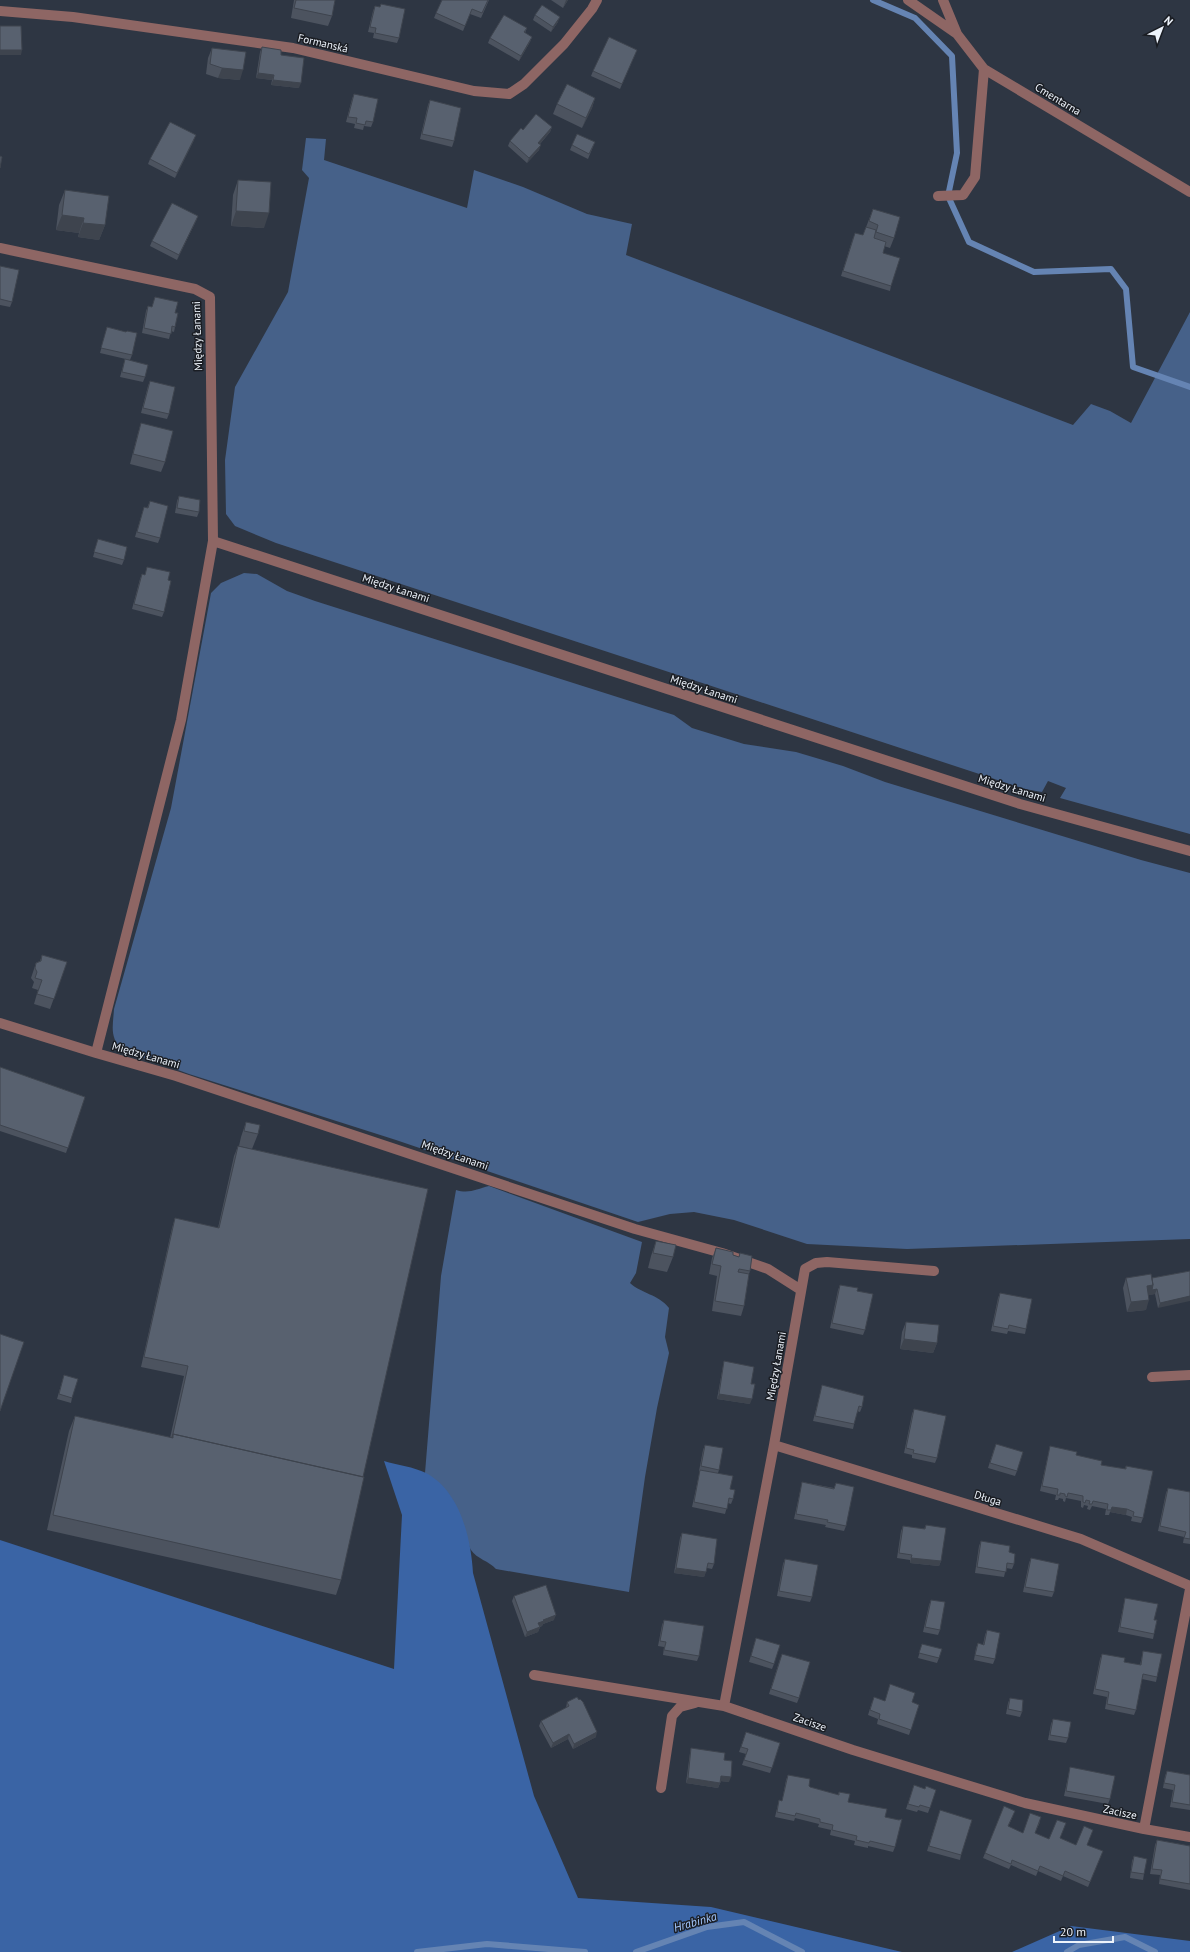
<svg xmlns="http://www.w3.org/2000/svg" width="1190" height="1952" viewBox="0 0 1190 1952" font-family="'PT Sans',sans-serif">
  <style>
    .green { fill: #466189 }
    .forest { fill: #3a64a5 }
    .lines { fill: none; stroke-linecap: round; stroke-linejoin: round }
    .stream { stroke: #6584b3; stroke-width: 6 }
    .minor { stroke: #8e6664; stroke-width: 10 }
    .wall { fill: #4c535f }
    .shaded-wall { fill: #3e444e }
    .building { fill: #58616f; stroke: #3e444e }
    .labels { text-anchor: middle; stroke-width: 3; stroke-linejoin: round; paint-order: stroke }
    .street-label { font-size: 11px; fill: #edf3fb; stroke: #1a1d23 }
    .water-label { font-size: 12px; font-style: italic; fill: #a3c7fd; stroke: #1a1d23 }
  </style>
  <rect width="100%" height="100%" fill="#2e3643"/>
  <!-- green -->
  <path class="green" d="M306,138l20,1 -2,21 143,48 7,-38 49,17 64,27 45,10 -6,31 447,170 18,-21 19,7 21,12 59,-111v522l-130,-36 6,-10 -18,-7 -6,11 -17,-3 -749,-246 -41,-17 -9,-12 -1,-54 10,-73 53,-95 21,-114 -7,-8z
    M244,573l13,1 30,17 28,10 359,114 18,13 52,16 52,8 47,14 42,16 256,78 49,13v366l-283,10 -100,-5 -73,-24 -40,-8 -24,2 -32,8 -242,-82 -207,-66 -66,-24c-14,-12 -10,-24 -9,-41l57,-201 40,-215 10,-10z
    M489,1186l153,56 -6,31 -6,10c12,11 28,11 39,25l-4,29 4,16 -12,55 -12,69 -16,115 -133,-23c-7,-8 -19,-10 -25,-19 -3,-5 -4,-14 -7,-20 -9,-29 -13,-39 -39,-57l16,-197 15,-86c13,4 21,-1 33,-4z"/>
  <!-- forest -->
  <path class="forest" d="M384,1461c13,4 30,6 42,12 34,18 45,65 47,100l61,223 44,102 133,9 191,45h-902v-412l394,129 8,-154z
    M1071,1926l119,15v11h-178z"/>
  <g class="lines">
    <!-- stream -->
    <path class="stream" d="M873,0l42,18 37,38 5,97 -9,43 21,46 65,30 77,-3 15,20 7,78 57,20
      M417,1952l70,-8 98,8
      M636,1952l71,-25 37,-5 58,30
      M1067,1952l12,-7 46,-8 30,15"/>
    <!-- minor -->
    <path class="minor" d="M908,0l49,34
      M943,0l14,34 27,35 206,123
      M0,11l73,6 220,31 181,43 35,3 15,-10 40,-40 28,-35 5,-9
      M938,196l25,-1 12,-18 9,-108
      M0,248l195,41 15,8 3,244 -32,179 -85,333
      M213,541l807,263 170,47
      M0,1023l96,30 80,23 459,153 87,24 46,16 33,21
      M1152,1377l38,-2
      M774,1445l307,94 109,47
      M534,1675l190,31 129,44 172,53 119,26 46,8
      M724,1706l50,-261 31,-176 11,-6 11,-1 107,9
      M661,1788l11,-72 8,-9 15,-4
      M1144,1829l46,-240"/>
  </g>
  <!-- wall -->
  <path class="wall" d="M294,0h41l-3,16 -4,10 -37,-8z
    M489,0l-8,18 -11,-4 -7,17 -29,-13 2,-5z
    M551,0h17l-5,8z
    M381,4l18,34 -2,5 -24,-5 1,-5 -6,-1 5,-21 2,-5 5,1z
    M535,15l23,7 -7,10 -18,-12z
    M527,28l-2,5 7,4 -2,5 -11,19 -31,-18 2,-5z
    M262,47l19,8 18,33 -28,-3 1,-5 -16,-2 4,-26z
    M212,48l28,32 -22,-2 -12,-4 2,-16z
    M637,50l-17,39 -29,-13 2,-5z
    M354,94l19,28 -2,5 -7,-1 -1,4 -9,-2 1,-4 -9,-2 6,-23z
    M595,98l-3,10 -10,20 -29,-14 4,-10z
    M430,100l24,41 -2,6 -32,-8 8,-34z
    M552,127l-2,5 -10,12 -1,6 -12,13 -19,-17 2,-5 13,-11z
    M194,140l-19,38 -27,-14 2,-5z
    M595,142l-7,17 -18,-9 2,-5z
    M238,180l26,48 -33,-2 2,-31z
    M65,190l40,35 -6,15 -21,-3 1,-4 -23,-3 3,-25z
    M873,209l21,29 -4,10 -6,-2 -1,7 8,33 -1,5 -49,-15 12,-38 10,-3z
    M198,216l-2,5 -19,39 -27,-14 2,-5z
    M0,266l12,36 -2,5 -10,-2z
    M155,297l20,16v14l-1,5 -3,-1 -2,8 -27,-6 4,-22 2,-5 4,1z
    M107,327l19,5 6,23 -2,5 -30,-7z
    M125,359l20,18 -2,5 -23,-5z
    M150,381l19,33 -2,5 -26,-6 7,-27z
    M141,423l24,39 -4,10 -31,-8 8,-31z
    M179,496l20,16 -2,5 -22,-4 2,-12z
    M150,501l10,37 -2,5 -23,-6 9,-30 3,1z
    M98,539l26,21 -2,5 -29,-8z
    M147,567l21,13 -4,32 -2,5 -30,-8 8,-30 2,-5 3,1z
    M42,955l25,7 -17,47 -16,-5 4,-14 -6,-2 2,-6 -3,-4 5,-15 4,-2z
    M0,1067l85,30 -19,56 -66,-22z
    M246,1122l12,12 -6,15 -13,-3 2,-9z
    M238,1146l125,331 -22,103 -5,15 -289,-65 22,-99 6,-15 95,22 14,-62 -43,-9 31,-139 3,-10 43,10 16,-72z
    M656,1241l17,16 -6,15 -19,-4 3,-12z
    M716,1248l17,7 6,2 1,-4 10,18 -1,3 -5,32 -3,10 -29,-5 5,-35 -8,-2 3,-16z
    M1190,1271l-32,37 -3,-14 -7,1 -2,15 -19,2 -4,-24 3,-10h26z
    M840,1285l17,6 8,39 -2,5 -33,-7 8,-38z
    M1000,1293l26,36 -1,5 -17,-3 -1,3 -16,-3 7,-33z
    M906,1322l31,21 -4,10 -33,-4 2,-17z
    M724,1361l27,23 -1,20 -33,-5 6,-33z
    M64,1375l8,23 -1,5 -14,-4z
    M822,1385l40,22 -2,5 -3,-1 -4,18 -40,-8 8,-31z
    M914,1409l23,49 -2,5 -23,-5v-3l-8,-2 8,-39z
    M705,1445l14,25 -1,3 12,16 3,10 -2,5 -3,-1 -3,11 -33,-7 7,-32 1,-4h-1l4,-21z
    M1050,1446l51,19 24,4 1,-3 17,52 -2,5 -10,-2 1,-4 -6,-2 -16,-3 -1,3h-4l1,-6 -14,-3 -2,4 -3,-1 1,-3 -4,-1 -1,3 -2,-1v-6l-15,-3 -1,4 -2,-1v-2l-4,-1 -1,2h-3l1,-5 -16,-4 9,-40z
    M994,1449l23,22 -2,5 -27,-8z
    M802,1482l32,6 2,-5 10,43 -2,5 -19,-4 1,-2 -32,-6 7,-32z
    M1168,1488l22,4v52l-7,-1 1,-6 -26,-6 8,-38z
    M926,1525l15,36 -2,5 -29,-3v-3l-13,-2 4,-27 2,-5 21,3z
    M682,1533l32,31 -2,5 -5,-1 -3,9 -30,-4 6,-35z
    M981,1541l28,11 5,12 -2,5 -6,-1 -2,9 -29,-4 4,-27z
    M1031,1558l23,34 -2,5 -29,-5 6,-29z
    M785,1559l27,38 -2,5 -33,-6 6,-32z
    M514,1596l40,24 -11,4 -1,2 -2,1 -2,5 -13,5 -13,-36z
    M1125,1598l29,22v14l-1,5 -35,-7 6,-29z
    M931,1600l9,30 -2,5 -15,-3 6,-27z
    M664,1620l35,36 -2,5 -34,-6 1,-8 -6,-1 4,-21z
    M987,1630l8,29 -2,5 -19,-4 2,-12 2,-5 5,2 2,-10z
    M756,1638l18,26 -2,5 -23,-7z
    M922,1644l17,14 -2,5 -19,-5z
    M1143,1651l14,26 -1,5 -14,-3 -6,31 -2,5 -29,-6 2,-12 -14,-3 7,-35 2,-5 22,8 16,3 2,-9z
    M780,1659l19,39 -2,5 -28,-9z
    M1010,1698l12,14 -2,5 -14,-3 2,-11z
    M885,1701l27,1 7,3 -10,30 -32,-11 1,-5 -10,-4 4,-13z
    M567,1702l29,35 -23,12 -5,-10 -17,9 -12,-22 2,-5 25,-13z
    M1053,1719l15,19 -2,5 -18,-3 3,-16z
    M746,1732l34,11 -10,30 -28,-8 4,-11 -7,-2z
    M691,1748l33,12 5,22 -8,-1 -3,7 -32,-5 4,-30z
    M1070,1767l40,32 -2,5 -44,-8 5,-24z
    M1167,1771l23,4v35l-20,-3 3,-17 -10,-2 2,-12z
    M788,1775l21,11 1,1 28,8 1,-3 9,10 37,15 10,30 -2,5 -25,-6v2l-14,-3 1,-4 -25,-6 1,-5 -13,-3 1,-3 -24,-6 -1,3 -19,-4 4,-17 3,1 4,-21z
    M914,1785l11,4 11,1 -8,23 -10,-3 -1,2 -11,-3z
    M1004,1806l9,10 -5,11 15,6 17,-11 -5,11 14,6 11,-1 16,7h11l14,11 -13,31 -25,-11 -2,5 -23,-10 -2,5 -25,-11 -2,4 -26,-11z
    M938,1816l23,39 -1,5 -33,-9z
    M1157,1840l33,6v44l-31,-6 1,-9 -10,-1 5,-29z
    M1134,1856l10,18 -1,6 -13,-2 2,-17z"/>
  <!-- shaded-wall -->
  <path class="shaded-wall" d="M566,0h2l-5,8z
    M560,17l-2,5 -7,10 2,-5z
    M532,37l-2,5 -11,19 2,-5z
    M0,50h22l-1,5h-21z
    M222,68l21,2 -3,10 -22,-2z
    M258,73l16,2 -2,5 -16,-2z
    M273,80l28,3 -2,5 -28,-3z
    M595,98l-3,10 -10,20 4,-10z
    M552,127l-2,5 -14,16 2,-5z
    M196,135l-2,5 -19,38 2,-5z
    M541,145l-2,5 -12,13 2,-5z
    M236,211l33,2 -5,15 -33,-2z
    M62,215l22,3 -5,15 -23,-3z
    M198,216l-2,5 -19,39 2,-5z
    M83,223l22,2 -6,15 -21,-3z
    M1153,1285l4,4 -2,5 -11,2 3,-10z
    M1190,1296v5l-32,7 2,-5z
    M1149,1300l-3,10 -19,2 4,-10z
    M904,1339l33,4 -4,10 -33,-4z
    M719,1394l33,5 -2,5 -33,-5z
    M1112,1507l15,2 -1,6 -16,-3z
    M911,1558l30,3 -2,5 -29,-3z
    M676,1568l30,4 -2,5 -30,-4z
    M556,1615l-2,5 -11,4 -1,2 -6,2 2,-5 5,-3z
    M540,1627l-2,5 -13,5 2,-5z
    M597,1732l-1,5 -23,12 1,-5z
    M569,1734l-1,5 -17,9 2,-5z
    M721,1776l10,1 -2,5 -10,-1z
    M688,1778l32,5 -2,5 -32,-5z"/>
  <!-- building -->
  <path class="building" d="M296,0h39l-3,16 -38,-8z
    M442,0h46l-6,13 -10,-4 -7,17 -29,-13z
    M381,4l24,5 -6,29 -24,-5 1,-5 -6,-1 5,-21 5,1z
    M542,5l18,12 -7,10 -18,-12z
    M504,15l23,13 -3,4 8,5 -11,19 -31,-18z
    M0,26h21l1,24h-22z
    M609,37l28,13 -15,34 -29,-13z
    M262,47l19,3v5l23,3 -3,25 -28,-3 1,-5 -16,-2z
    M212,48l34,4 -3,18 -21,-2 -12,-4z
    M567,84l28,14 -9,20 -29,-14z
    M354,94l24,5 -5,23 -7,-1 -1,4 -9,-2 1,-5 -9,-1z
    M430,100l31,8 -7,33 -32,-7z
    M536,114l16,13 -14,16 3,2 -12,13 -19,-17 11,-13 2,2z
    M170,122l26,13 -19,38 -27,-14z
    M577,134l18,8 -6,12 -17,-9z
    M0,156l2,1 -2,11z
    M238,180l33,2 -2,31 -33,-2z
    M65,190l44,6 -4,29 -22,-2 1,-5 -22,-3z
    M172,203l26,13 -19,39 -27,-14z
    M873,209l27,8 -6,21 -18,-6 2,-7 -9,-4z
    M866,227l10,3 -2,8 12,4 -3,11 17,5 -9,28 -48,-15 12,-38 8,2z
    M0,266l19,4 -7,32 -12,-3z
    M155,297l23,5 -3,11h3l-3,14 -3,-1 -1,8 -27,-6 4,-22 4,1z
    M107,327l19,5 1,-1 10,2 -5,22 -31,-7z
    M125,359l23,6 -3,12 -23,-5z
    M150,381l25,6 -6,27 -26,-6z
    M141,423l32,8 -8,31 -32,-8z
    M179,496l21,4 -1,12 -22,-4z
    M150,501l18,5 -8,32 -23,-6 7,-25 4,1z
    M98,539l29,8 -3,13 -30,-8z
    M147,567l23,5 -2,8 3,1 -7,31 -30,-8 8,-30 3,1z
    M42,955l25,7 -13,37 -17,-5 5,-14 -7,-2 2,-6 -2,-4 1,-5 5,-2z
    M0,1067l85,30 -17,51 -68,-23z
    M246,1122l14,3 -2,9 -14,-3z
    M238,1146l190,43 -65,288 -190,-43 -1,4 16,-72 -44,-9 31,-139 44,10z
    M656,1241l20,4 -3,12 -20,-4z
    M716,1248l17,4v3l6,2 1,-4 12,3 -2,15 -11,-2 -1,3 11,2 -5,32 -29,-5 6,-35 -9,-2z
    M1190,1271v25l-30,7 -3,-14 -5,1 1,-5 -1,-7z
    M1151,1274l2,11 -6,1 2,14 -18,2 -5,-24z
    M840,1285l18,3 -1,3 16,3 -8,36 -33,-7z
    M1000,1293l32,6 -6,30 -17,-4 -1,4 -15,-3z
    M906,1322l33,3 -2,18 -33,-4z
    M0,1334l24,8 -24,69z
    M724,1361l30,6 -3,17h4l-3,15 -33,-5z
    M64,1375l14,4 -6,19 -13,-4z
    M822,1385l42,11 -2,11 -3,-1 -5,18 -39,-8z
    M914,1409l32,7 -9,42 -24,-5 1,-3 -8,-2z
    M75,1416l98,22v-4l191,43 -23,103 -288,-65z
    M996,1444l27,8 -6,19 -27,-8z
    M705,1445l18,3 -4,22 -18,-4z
    M1050,1446l27,6 -1,3 26,6 -1,4 25,4v-3l27,5 -10,47 -10,-2 1,-4 -7,-3 -15,-2 -1,3h-4l1,-6 -15,-3 -1,3h-3l1,-3 -4,-1 -1,3 -2,-1v-6l-15,-3 -1,4 -2,-1v-2l-5,-1v2h-3l1,-6 -16,-3z
    M700,1470l33,6 -3,13 5,1 -2,9 -4,-1 -2,11 -33,-7z
    M802,1482l32,7 2,-6 18,4 -8,39 -19,-4 1,-2 -32,-6z
    M1168,1488l22,4v47l-6,-1 2,-6 -26,-6z
    M926,1525l20,3 -5,33 -30,-3 1,-3 -13,-2 4,-27 22,3z
    M682,1533l35,6 -3,25 -6,-1 -2,9 -30,-4z
    M981,1541l29,5 -1,6 6,2 -1,10 -7,-1 -1,9 -29,-5z
    M1031,1558l28,6 -5,28 -29,-5z
    M785,1559l33,6 -6,32 -33,-6z
    M546,1585l10,30 -13,5 1,1 -6,2 2,4 -13,5 -13,-36z
    M1125,1598l33,6 -4,16h3l-3,14 -34,-7z
    M931,1600l14,2 -5,28 -15,-3z
    M664,1620l40,6 -5,30 -35,-6 2,-8 -6,-1z
    M987,1630l13,3 -5,26 -20,-4 3,-12 6,2z
    M756,1638l24,7 -6,19 -23,-8z
    M922,1644l20,5 -3,9 -20,-5z
    M1143,1651l19,3 -5,23 -14,-3 -7,36 -29,-6 2,-12 -14,-3 7,-35 23,4 -1,4 17,3z
    M782,1654l28,8 -11,36 -28,-9z
    M890,1684l25,9 -3,9 7,3 -8,25 -32,-11 1,-5 -10,-4 4,-13 11,4z
    M577,1697l2,3 1,-1 3,3 14,30 -23,12 -5,-10 -16,9 -12,-22 28,-15 -2,-4z
    M1010,1698l13,2 -1,12 -14,-3z
    M1053,1719l18,3 -3,16 -18,-3z
    M746,1732l34,11 -8,25 -28,-8 4,-11 -7,-2z
    M691,1748l34,5 -1,7 8,1 -1,16 -10,-1 -1,7 -32,-5z
    M1070,1767l45,9 -5,23 -44,-8z
    M1167,1771l23,4v30l-18,-3 3,-17 -11,-2z
    M788,1775l22,4 -1,7 1,1 29,8v-3l11,2 -2,8 39,7 -2,8 14,3 3,-1 -7,28 -25,-6 -1,2 -13,-3 1,-4 -25,-6 1,-5 -13,-3v-3l-24,-6 -1,3 -18,-4 2,-12 3,1z
    M914,1785l11,4 1,-3 10,4 -6,18 -10,-3 -1,2 -11,-3z
    M1004,1806l11,5 -7,15 15,7 7,-20 11,4 -6,16 14,6 8,-19 9,3 -6,15 16,7 8,-19 9,4 -6,15 16,6 -13,31 -25,-11 -2,5 -23,-10 -2,5 -26,-11 -1,4 -26,-11z
    M940,1810l32,10 -11,35 -32,-9z
    M1157,1840l33,6v38l-30,-5 2,-9 -10,-1z
    M1134,1856l13,3 -3,15 -13,-2z"/>
  <g class="labels">
    <!-- street labels -->
    <g class="street-label">
      <text transform="translate(323 43) rotate(13)" y="4">Formanská</text>
      <text transform="translate(1058 99) rotate(31)" y="4">Cmentarna</text>
      <text transform="translate(197 336) rotate(-92)" y="4">Między Łanami</text>
      <text transform="translate(396 588) rotate(18)" y="4">Między Łanami</text>
      <text transform="translate(704 689) rotate(18)" y="4">Między Łanami</text>
      <text transform="translate(1012 788) rotate(17)" y="4">Między Łanami</text>
      <text transform="translate(146 1055) rotate(16)" y="4">Między Łanami</text>
      <text transform="translate(455 1155) rotate(19)" y="4">Między Łanami</text>
      <text transform="translate(776 1366) rotate(-80)" y="4">Między Łanami</text>
      <text transform="translate(988 1498) rotate(17)" y="4">Długa</text>
      <text transform="translate(810 1722) rotate(19)" y="4">Zacisze</text>
      <text transform="translate(1120 1812) rotate(12)" y="4">Zacisze</text>
    </g>
    <!-- water labels -->
    <g class="water-label">
      <text transform="translate(695 1922) rotate(-16)" y="4">Hrabinka</text>
    </g>
  </g>
  <!-- north arrow -->
  <g transform="translate(1162 28) rotate(42)" stroke="#1a1d23" stroke-width="3" paint-order="stroke">
  <path d="M0-3L7 15L0 10L-7 15Z" fill="#edf3fb"/>
  <text y="-6" font-size="11" font-weight="bold" text-anchor="middle" fill="#edf3fb">N</text>
  </g>
  <!-- scale -->
  <path d="M1054 1936v6h59v-6" fill="none" stroke="#edf3fb" stroke-width="2"/>
  <text x="1060" y="1936" font-size="12" fill="#edf3fb" stroke="#1a1d23" stroke-width="3" paint-order="stroke">20 m</text>
</svg>
